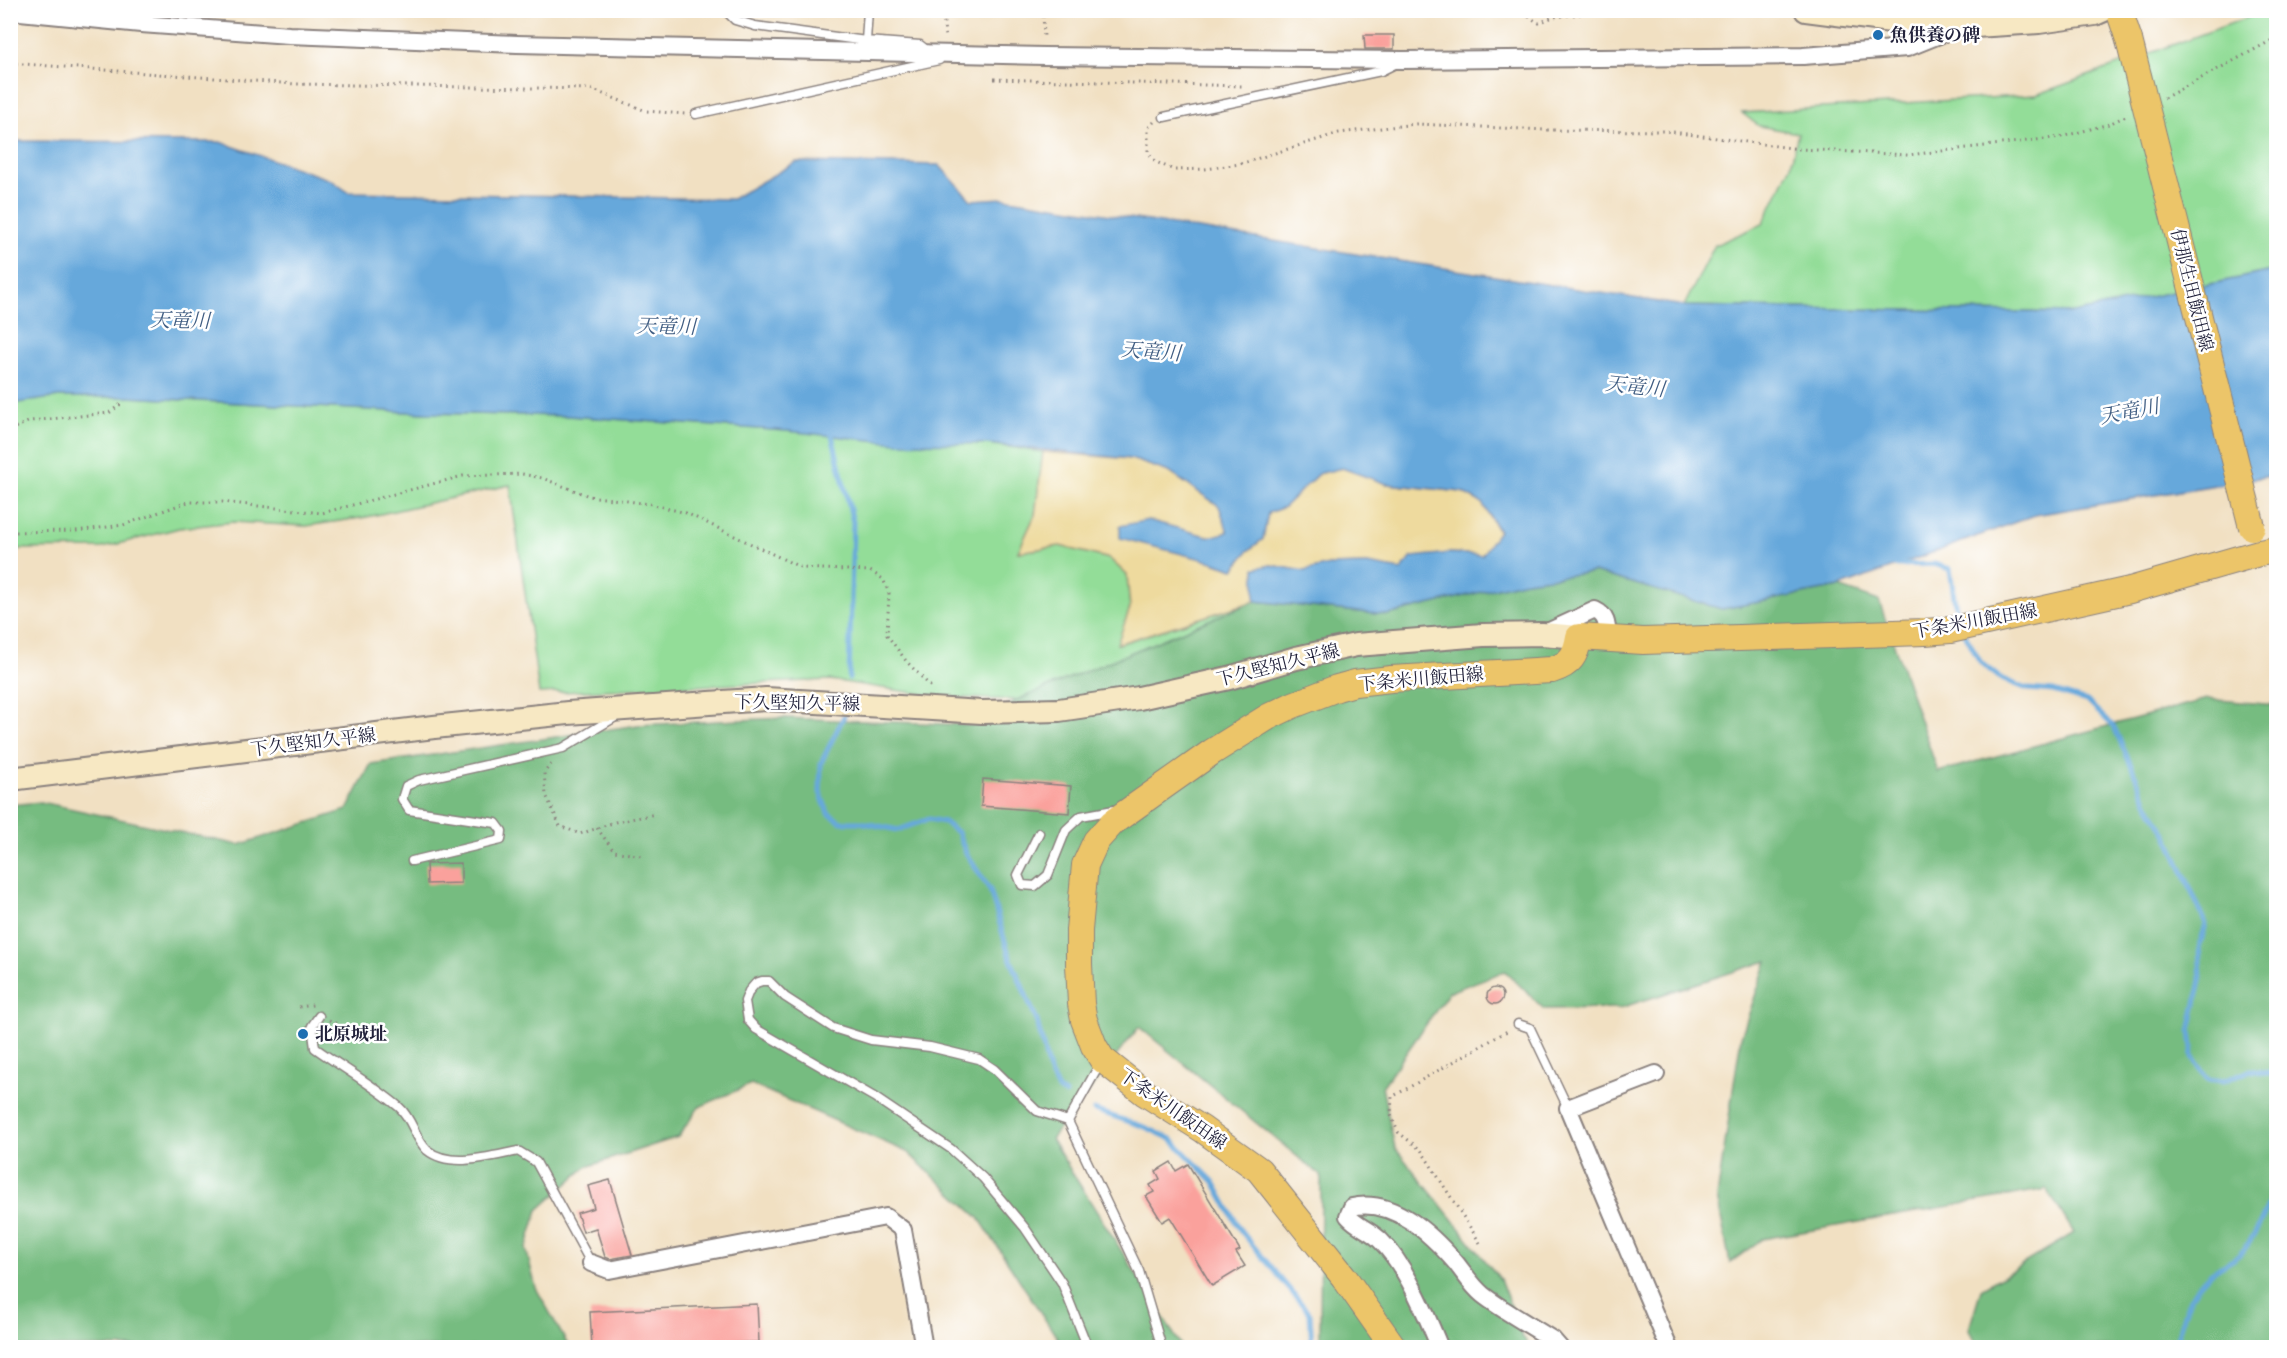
<svg xmlns="http://www.w3.org/2000/svg" width="2287" height="1358" viewBox="0 0 2287 1358" font-family="'Old Standard TT','Noto Serif JP',serif">
  <style>
    .green { fill: #93dd98; stroke: #5a806a; stroke-width: 1.5 }
    .forest { fill: #76bc80; stroke: #4c6f5e; stroke-width: 1.5 }
    .sand { fill: #eeda9e; stroke: #887e6c; stroke-width: 1.5 }
    .water { fill: #66a8db; stroke: #44658b; stroke-width: 1.5 }
    .lines { fill: none; stroke-linecap: round; stroke-linejoin: round }
    .stream { stroke: #66a8db; stroke-width: 5 }
    .building { fill: #faa19c }
    .service-casing { stroke: #8a817e; stroke-width: 11 }
    .minor-casing { stroke: #8a817e; stroke-width: 20 }
    .secondary-casing { stroke: #8a817e; stroke-width: 26 }
    .primary-casing { stroke: #8a817e; stroke-width: 28 }
    .path { stroke: #8a817e; stroke-width: 3; stroke-dasharray: 1.5 4.5; stroke-linecap: butt }
    .service { stroke: #fff; stroke-width: 8 }
    .minor { stroke: #fff; stroke-width: 16 }
    .secondary { stroke: #f7e8c3; stroke-width: 22 }
    .primary { stroke: #ecc569; stroke-width: 26 }
    .primary-bridge-casing { stroke: #8a817e; stroke-width: 28; stroke-linecap: butt }
    .primary-bridge { stroke: #ecc569; stroke-width: 26 }
    .poi-dot { fill: #1f6fb2; stroke: #fff; stroke-width: 2 }
    .labels { text-anchor: middle; stroke-width: 5; stroke-linejoin: round; paint-order: stroke }
    .poi-label { font-size: 18px; font-weight: bold; fill: #22223b; stroke: #fff; text-anchor: start }
    .street-label { font-size: 18px; fill: #22223b; stroke: #fff }
    .water-label { font-size: 20px; font-style: italic; fill: #415e83; stroke: #fff }
  </style>
  <rect width="100%" height="100%" fill="#fff"/>
  <filter id="ink" filterUnits="userSpaceOnUse"><feTurbulence type="fractalNoise" baseFrequency=".0167" numOctaves="2"/><feDisplacementMap in="SourceGraphic" scale="12" xChannelSelector="R" yChannelSelector="G"/><feConvolveMatrix kernelMatrix="1 2 1 2 8 2 1 2 1" color-interpolation-filters="sRGB"/></filter>
  <filter id="wash" filterUnits="userSpaceOnUse"><feTurbulence type="fractalNoise" baseFrequency=".008" numOctaves="4" result="noise"/><feDisplacementMap in="SourceGraphic" scale="24" xChannelSelector="R" yChannelSelector="G"/><feGaussianBlur stdDeviation="1.35" result="paint"/><feColorMatrix in="noise" values="0 0 0 0 0 0 0 0 0 0 0 0 0 0 0 0 0 1.4 0 .05"/><feComposite in="paint" operator="in"/></filter>
  <g filter="url(#wash)">
    <rect width="100%" height="100%" fill="#f1e0c2"/>
    <!-- green -->
    <path class="green" d="M2265,11h11v259l-202,43 -390,-7 31,-61 48,-21 28,-59 7,-32 -39,-7 -17,-13 294,-18z
      M59,397h69l298,16 142,3 419,28 56,8 -8,63 -17,37 42,-6 50,13 17,16 3,33 -12,36 137,-43 -238,99 -76,-3 -111,-17 -291,13 -29,-208 -143,32 -61,9 -73,-4 -54,6 -77,20 -91,1 -1,-145z"/>
    <!-- forest -->
    <path class="forest" d="M1594,572l128,37 117,-22 40,14 59,171 269,-73 69,6v642h-299l-8,-18 12,-40 93,-56 -27,-44 -285,50 -32,24 -13,-66 24,-160 26,-76 -147,47 -76,1 -39,-38 -56,21 -67,95 13,61 105,131 22,57 9,11h-211l1,-171 -182,-149 -88,112 131,208h-119l-84,-129 -72,-66 -156,-68 -52,23 -21,30 -92,30 -48,43 -12,39 10,39 33,59h-558l-1,-542 31,-3 198,43 108,-35 24,-46 267,-39 145,-7 190,7 44,-25 238,-99 132,14 139,-34z"/>
    <!-- sand -->
    <path class="sand" d="M1043,452l88,7 38,13 50,34 10,27 -19,4 -63,-17 66,42 21,7 14,-18 15,-12 5,-26 16,-6 34,-33 24,-6 45,16 75,8 20,11 17,29 -17,23 -32,-2 -49,17 -34,-6 -38,1 -25,6 -33,-6 -16,4v32l-138,43 13,-36 -3,-33 -17,-16 -50,-13 -42,6 17,-37z"/>
    <!-- water -->
    <path class="water" d="M10,141l210,1 111,38 17,12 384,7 64,-37 143,3 32,35 32,-2 681,108 390,7 202,-43v205l-241,40 -196,72 -117,22 -128,-37 -68,9 -139,34 -132,-14v-33l16,-3 33,6 25,-6 38,-1 34,6 11,-13 38,-4 32,2 17,-24 -17,-28 -20,-11 -75,-8 -45,-16 -24,6 -34,33 -16,6 -5,26 -15,12 -14,18 -21,-7 -93,-24v-12l28,-6 62,17 18,-5 -9,-26 -50,-34 -38,-13 -143,-15 -91,-1 -110,-12 -219,-15 -142,-3 -298,-16h-69l-48,7z"/>
    <g class="lines">
      <!-- stream -->
      <path class="stream" d="M831,431l22,91 -4,156
        M1894,565l40,-1 16,5 5,35 5,16
        M1965,634l16,29 19,15 27,11 26,2 34,10 27,26 33,75 20,33 39,89 -7,24 2,32 -11,51 3,26 14,22 17,2 25,-11 27,4
        M844,716l-23,47 -1,29 8,21 13,9h19l38,8 31,-11 15,3 14,11 8,20 24,37 19,65 28,66 12,50 9,19 7,4
        M1094,1110l51,17 26,12 43,43 27,49 69,83 2,34
        M2176,1348c5,-29 12,-56 35,-75 8,-7 20,-10 28,-18 17,-16 28,-48 37,-70"/>
    </g>
    <g id="blocks">
      <!-- building -->
      <path class="building" d="M1364,35h30v14h-29z
        M983,779l88,7 -2,27 -88,-7z
        M461,863v20l-34,1 -1,-20z
        M1487 996a8 8 0 1 1 16 0a8 8 0 1 1-16 0Z
        M1171,1162l5,9 12,-7 52,86 -4,2 9,14 -33,20 -42,-69 -8,5 -16,-26 8,-4 -4,-7 10,-6 -4,-8z
        M610,1180l22,75 -22,4 -5,-2 -9,-29 -13,4 -6,-19 17,-5 -6,-22z
        M757,1304l2,38 -167,5 -2,-35z"/>
    </g>
  </g>
  <g filter="url(#ink)">
    <use href="#blocks" fill-opacity="0" stroke="#8a817e" stroke-width="1.5"/>
    <g class="lines">
      <defs>
        <path id="service" d="M725,10l10,10 20,6 111,15 54,4 9,7
          M866,41l2,-31
          M696,114l243,-54
          M1164,117l217,-46 16,-8
          M1039,833l-21,42 4,10 13,1 13,-11 18,-45 15,-14 33,-6
          M412,861l89,-21 1,-9 -6,-8 -87,-13 -7,-11 4,-13 13,-6 144,-32 54,-32
          M319,1016l-7,10 3,22c28,20 58,37 84,59 13,11 16,32 28,43 23,19 65,6 91,1l18,11 55,101
          M1518,1024l12,4 38,80
          M1068,1121l71,150 23,77
          M1088,1348l-26,-65 -37,-55 -42,-50 -32,-29 -77,-52 -118,-68 -8,-9 -3,-19 4,-10 7,-8 6,-2h7l16,16 48,31 38,12 59,7 49,12 15,10 43,42 31,10 33,-59"/>
        <path id="minor" d="M10,11l131,13 148,11 228,9 527,12 359,4 400,-4 104,-8 52,-21 1,-17
          M1543,634l52,-24c13,6 12,17 13,30
          M1656,1074l-88,34 101,240
          M591,1263l18,7 277,-53 17,13 21,118
          M1440,1348c-14,-34 -34,-82 -59,-107 -10,-11 -24,-14 -33,-25l4,-9c42,-9 79,27 104,56 8,10 17,24 27,32 22,17 47,30 70,45l7,8"/>
        <path id="secondary" d="M1806,10l85,11 68,6 80,-5 56,-8 9,-4
          M10,779l424,-52 134,-14 198,-14 216,13 77,-2 80,-12 90,-20 67,-20 60,-13 127,-10 59,-1 37,3"/>
        <path id="primary" d="M2119,10l10,30
          M1394,1348l-50,-71 -85,-107 -57,-41 -57,-36 -43,-34 -8,-13 -10,-26 -3,-16 -2,-40v-34l6,-65 11,-24 17,-19 99,-70 56,-35 25,-12 44,-17 18,-5 36,-4 161,-9c19,-6 24,-15 27,-33l64,4 282,-9 25,-2 180,-40 129,-37 17,-3"/>
      </defs>
      <!-- service casing -->
      <use href="#service" class="service-casing"/>
      <!-- minor casing -->
      <use href="#minor" class="minor-casing"/>
      <!-- secondary casing -->
      <use href="#secondary" class="secondary-casing"/>
      <!-- primary casing -->
      <use href="#primary" class="primary-casing"/>
      <!-- path -->
      <path class="path" d="M943,10l2,27
        M1043,10l1,29
        M1518,10l21,13 14,-6 66,-7
        M10,63l285,21 296,5 55,22 39,3
        M994,79l249,7
        M2164,98l112,-60
        M1154,122l-6,6v24l8,10 18,8 31,-1 35,-5 99,-31 77,-9 129,6 120,1 134,18 109,6 153,-18 48,-13 17,-8
        M10,430l20,-9 79,-8 12,-9
        M10,532l66,-1 47,-6 65,-23h34l100,11 141,-37 59,-2 20,4 47,18 61,8 36,9 116,55 68,3 13,8 6,14 -2,42 20,27 26,27
        M551,764l-7,9 2,22 14,31 20,8 35,-12 41,-8
        M597,828l17,23 27,5
        M299,1007l14,-2
        M329,1020l22,11
        M1480,1243l-59,-93 -23,-18 -7,-17 1,-18 117,-67
        M1979,1348l1,-1"/>
      <!-- service -->
      <use href="#service" class="service"/>
      <!-- minor -->
      <use href="#minor" class="minor"/>
      <!-- secondary -->
      <use href="#secondary" class="secondary"/>
      <!-- primary -->
      <use href="#primary" class="primary"/>
      <defs>
        <path id="primary-bridge" d="M2129,40l123,487"/>
      </defs>
      <!-- primary-bridge casing -->
      <use href="#primary-bridge" class="primary-bridge-casing"/>
      <!-- primary-bridge -->
      <use href="#primary-bridge" class="primary-bridge"/>
    </g>
  </g>
  <!-- markers -->
  <g class="poi-dot">
    <circle cx="1878" cy="35" r="6"/>
    <circle cx="303" cy="1034" r="6"/>
  </g>
  <g class="labels">
    <!-- poi labels -->
    <g class="poi-label">
      <text x="1890" y="41">魚供養の碑</text>
      <text x="315" y="1040">北原城址</text>
    </g>
    <!-- street labels -->
    <g class="street-label">
      <text transform="translate(2192 290) rotate(76)" y="6">伊那生田飯田線</text>
      <text transform="translate(1975 621) rotate(-10)" y="6">下条米川飯田線</text>
      <text transform="translate(1278 665) rotate(-14)" y="6">下久堅知久平線</text>
      <text transform="translate(1421 679) rotate(-5)" y="6">下条米川飯田線</text>
      <text transform="translate(797 703) rotate(1)" y="6">下久堅知久平線</text>
      <text transform="translate(313 742) rotate(-7)" y="6">下久堅知久平線</text>
      <text transform="translate(1173 1109) rotate(35)" y="6">下条米川飯田線</text>
    </g>
    <!-- water labels -->
    <g class="water-label">
      <text transform="translate(180 320) rotate(1)" y="7">天竜川</text>
      <text transform="translate(666 326) rotate(1)" y="7">天竜川</text>
      <text transform="translate(1151 351) rotate(4)" y="7">天竜川</text>
      <text transform="translate(1635 386) rotate(6)" y="7">天竜川</text>
      <text transform="translate(2129 411) rotate(-11)" y="7">天竜川</text>
    </g>
  </g>
  <!-- margin -->
  <rect width="2287" height="1358" fill="none" stroke="#fff" stroke-width="36"/>
</svg>
